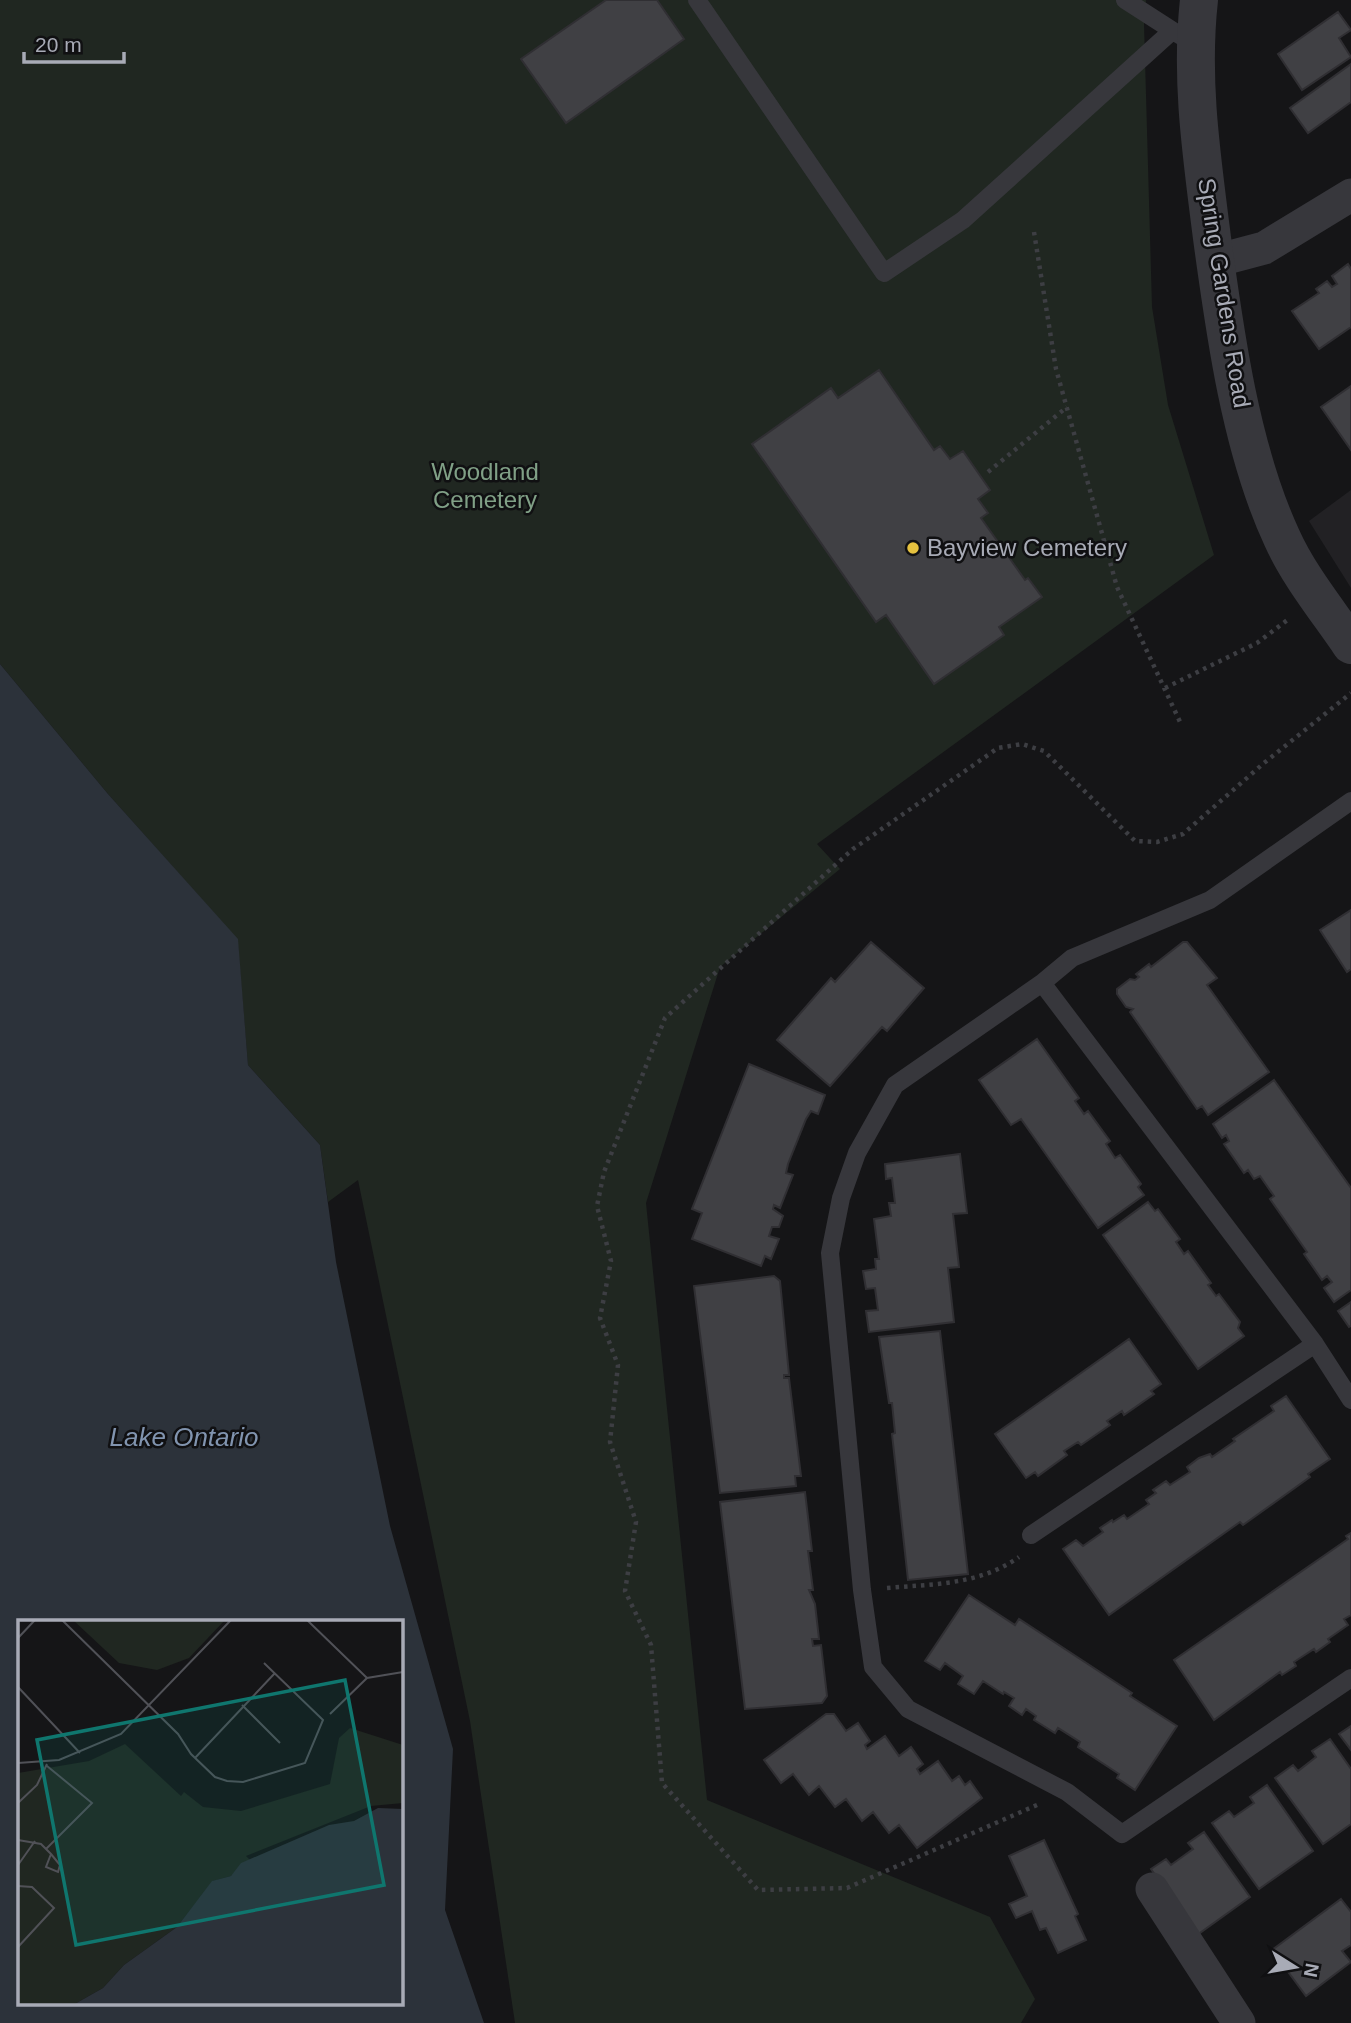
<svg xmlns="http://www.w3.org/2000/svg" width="1351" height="2023" viewBox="0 0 1351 2023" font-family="Arial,sans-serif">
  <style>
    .built { fill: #222124 }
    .green { fill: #202721 }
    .water { fill: #2c323a; fill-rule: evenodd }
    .building { fill: #404044; stroke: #302f33; stroke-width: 2 }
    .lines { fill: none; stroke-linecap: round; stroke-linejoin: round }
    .path { stroke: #3d3e43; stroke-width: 4.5; stroke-dasharray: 3.5 5; stroke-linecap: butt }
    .service { stroke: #37373c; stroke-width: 18 }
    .minor { stroke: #37373c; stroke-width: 33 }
    .tertiary { stroke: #37373c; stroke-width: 38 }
    .poi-dot { fill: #e5c13f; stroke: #101012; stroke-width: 2.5 }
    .labels { text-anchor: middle; stroke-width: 5; stroke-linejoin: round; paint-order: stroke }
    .street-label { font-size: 24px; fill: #a8abb6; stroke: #101012 }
    .park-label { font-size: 24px; fill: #80a086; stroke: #101012 }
    .poi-label { font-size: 24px; fill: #a8abb6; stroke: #101012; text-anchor: start }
    .water-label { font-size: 26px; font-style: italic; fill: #8194af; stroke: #101012 }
    .inset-road { fill: none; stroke: #505157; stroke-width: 2 }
    .view { fill: #0f766e; fill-opacity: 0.15; stroke: #0f766e; stroke-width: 3.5 }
    .inset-edge { fill: none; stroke: #a8abb6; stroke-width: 3.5 }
  </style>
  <rect width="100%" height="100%" fill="#151517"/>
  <!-- built -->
  <path class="built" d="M1351,490v98l-42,-67z"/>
  <!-- green -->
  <path class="green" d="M0,0h1146l-2,24 8,283 16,98 46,150 -397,289 23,25 -120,98 -74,236 61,597 283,117 45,82 -14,24h-506l-45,-302 -112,-541 -30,22 -8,-57 -72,-80 -10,-119 -16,-24 -114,-128 -108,-130z"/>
  <!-- water -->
  <path class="water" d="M0,664l108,130 130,145 10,126 72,80 16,117 54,264 63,223 -8,161 39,113h-484zM19,1622h382v382h-382z"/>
  <!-- building -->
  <path class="building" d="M606,0h51l27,39 -118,84 -45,-64z
    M1338,12l13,18 -12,8 12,19 -49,33 -24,-36z
    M1351,64v38l-43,31 -18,-25z
    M1348,264l3,5v58l-32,22 -27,-38 27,-18 -3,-4 11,-8 5,6 5,-3 -5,-8z
    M879,370l55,80 6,-4 10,13 13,-8 27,39 -12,9 10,14 -7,5 44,62 3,-2 14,19 -43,30 5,8 -70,49 -48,-69 -10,7 -124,-178 79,-56 7,10z
    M1351,386v64l-30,-43z
    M1351,910v59l-4,3 -27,-42z
    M871,942l53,46 -37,43 -5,-4 -52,59 -53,-46 54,-62 4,4z
    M1183,942h4l30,36 -10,7 62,87 -61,43 -6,-9 -5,3 -67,-97 3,-3 -7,-2 -9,-13v-5l13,-10 5,1 4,-3 -3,-3 13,-10 2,3z
    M1037,1039l42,59 -4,3 9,13 4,-3 22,30 -4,3 9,14 5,-3 21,29 -3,3 6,8 -46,33 -77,-109 -10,6 -32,-45z
    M749,1064l76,31 -7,19 -7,-3 -5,8 -18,45 -2,9 7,2 -13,33 -6,-3 -1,4 10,7 -4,11h-7l-3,9 10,3 -8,20 -6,-3 -4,10 -69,-27 10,-26 -10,-4z
    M1274,1080l77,108v102l-17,12 -10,-14 8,-6 -5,-6 -5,4 -18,-26 3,-2 -37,-53 4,-3 -14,-20 -6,3 -6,-9 -4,3 -20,-29 5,-3 -3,-6 -4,3 -9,-14z
    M960,1154l7,59 -14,1 6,53 -11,1 6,54 -85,10 -3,-21 12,-1 -3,-22 -9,1 -3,-18 13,-2 -1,-10h4l-5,-40 17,-3 -2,-13h6l-3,-25 -6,1 -1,-15z
    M1148,1202l7,9 3,-2 22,30 -4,3 8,12 4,-3 23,32 -3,2 8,11 3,-2 21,28 -2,6 6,8 -46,33 -95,-134z
    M774,1276l6,5 9,94h-5v3h5l12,98h-6l1,10 -76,7 -26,-207z
    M1351,1302v24l-2,1 -11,-16z
    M940,1331l28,243 -60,6 -16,-146 3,-1 -3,-30h-3l-10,-66z
    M1129,1339l32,45 -10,7 3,3 -30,21 -2,-4 -15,10 3,4 -29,20 -3,-3 -14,9 3,4 -29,21 -3,-4 -9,6 -31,-44z
    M1286,1396l44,63 -22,15 2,3 -67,48 -3,-3 -131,93 -46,-66 13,-9 7,6 20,-14 -3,-4 12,-8 1,2 11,-7 3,4 22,-15 -3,-4 10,-7 -3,-3 13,-9 4,4 20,-13 -3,-5 12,-9 11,-4 2,3 23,-16 -2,-2 41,-28 -3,-5z
    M805,1492l7,59h-4l5,39h-4l6,14 4,35h-7l1,7 8,-1 6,51 -5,7 -77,6 -25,-207z
    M1351,1533v82l-7,4 4,6 -20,14 2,3 -14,10 -2,-3 -20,13 2,4 -14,9 -2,-3 -66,48 -40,-60 174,-121 -2,-3z
    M969,1595l46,30 4,-6 113,74 -2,3 47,30 -42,64 -18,-12 2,-4 -41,-27 2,-5 -22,-14 -3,5 -21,-13 2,-4 -10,-7 -4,6 -13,-9 5,-8 -10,-6 -1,2 -20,-13 -9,13 -16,-10 5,-8 -18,-13 -5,7 -15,-9z
    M826,1714h8l12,17 12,-8 12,18 -5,4 2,4 18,-13 14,20 12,-9 12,17 -6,5 3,5 18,-13 14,20 7,-5 6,9 5,-4 12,17 -65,50 -18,-23 -10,8 -16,-21 -11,9 -16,-22 -11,8 -16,-21 -10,9 -16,-21 -12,9 -17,-23z
    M1351,1726v24l-12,-16z
    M1330,1739l21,30v55l-28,20 -48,-66 18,-13 5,6 18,-14 -4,-6z
    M1267,1785l46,66 -54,38 -47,-66 17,-12 5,6 20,-14 -4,-6z
    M1204,1832l46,65 -53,38 -46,-66 15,-10 5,6 22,-16 -5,-6z
    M1044,1840l34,74 -3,2 11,24 -28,13 -12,-25 -6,2 -8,-19 -16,7 -7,-14 18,-8 -18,-40z
    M1341,1899l10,13v33l-9,6 9,11 -45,34 -34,-46z"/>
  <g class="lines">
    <!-- path -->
    <path class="path" d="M1034,232l22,137 61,218 64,137
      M988,472l79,-65
      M1165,688l92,-45 33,-25
      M887,1588c47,-4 92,-3 132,-31
      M1037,1805l-190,83 -89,2 -96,-107 -11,-138 -26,-54 11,-69 -26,-80 8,-77 -18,-47 11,-57 -14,-55 7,-34 61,-154 188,-169 145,-101 24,-4 22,7 91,90 22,1 26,-8 81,-71 87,-70"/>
    <!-- service -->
    <path class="service" d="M697,0l187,273 79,-53 209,-189
      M1125,0l56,36
      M1351,801l-141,99 -138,58 -30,25 -147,102 -38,68 -16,45 -11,55 32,337 11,77 35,42 159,83 55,42 229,-156
      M1042,983l273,361 36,56
      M1031,1535l284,-191"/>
    <!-- minor -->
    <path class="minor" d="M1215,261l49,-13 87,-53
      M1152,1889l87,134"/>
    <!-- tertiary -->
    <path class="tertiary" d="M1199,0c-9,81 3,158 13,238 13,96 29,212 70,300 17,38 46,73 69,107"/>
  </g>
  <!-- markers -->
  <circle class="poi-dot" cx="913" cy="548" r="7"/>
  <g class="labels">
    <!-- street labels -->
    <g class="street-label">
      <text transform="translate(1224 293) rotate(81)" y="8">Spring Gardens Road</text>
    </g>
    <!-- park labels -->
    <g class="park-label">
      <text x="485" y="480">Woodland<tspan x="485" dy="28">Cemetery</tspan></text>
    </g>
    <!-- poi labels -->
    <g class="poi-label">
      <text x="927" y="556">Bayview Cemetery</text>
    </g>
    <!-- water labels -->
    <g class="water-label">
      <text x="184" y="1446">Lake Ontario</text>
    </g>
  </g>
  <!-- overview -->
  <g transform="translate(18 1620)">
    <rect width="385" height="385" fill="#151517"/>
    <path d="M55,0h152l-36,38 -32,12 -38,-7zM332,108l53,17v58l-32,3 -125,50 4,4 -19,16 -18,5 -36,46 -53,38 -21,23 -30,17h-55v-232l71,-12 36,-17 56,52 3,-4 19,15 38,4 89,-27 9,-46z" fill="#202721"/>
    <path d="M360,188l25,1v196h-330l30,-17 21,-23 53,-38 35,-46 19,-5 10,-13 88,-38 25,-4z" fill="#2c323a"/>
    <path class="inset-road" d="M44,0l116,114 13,20 24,23 12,4 16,1 62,-19 18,-43 -59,-57M289,0l60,58M0,18l17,-18M0,67l62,66M224,85l38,38M312,94l37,-36 36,-6M177,138l80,-85M0,143l41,-3 62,-26 110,-114M0,183l19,-18 10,-21M0,220l23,4 10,10 9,11 -2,7 -12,-5 5,-13M28,229l46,-46 -45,-37M0,245l17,-24M0,266l14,1 22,21 -36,39"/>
    <path class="view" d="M327,60l39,205 -308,60 -39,-205z"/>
    <rect width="385" height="385" class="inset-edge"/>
  </g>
  <!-- north arrow -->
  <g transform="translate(1295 1967) rotate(101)" stroke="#101012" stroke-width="5" paint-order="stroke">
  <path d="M0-5L12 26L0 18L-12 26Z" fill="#a8abb6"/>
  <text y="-10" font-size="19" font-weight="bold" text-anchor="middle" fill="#a8abb6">N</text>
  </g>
  <!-- scale -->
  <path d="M24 52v10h100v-10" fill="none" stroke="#a8abb6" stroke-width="3.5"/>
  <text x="35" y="52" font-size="21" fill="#a8abb6" stroke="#101012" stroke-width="5" paint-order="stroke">20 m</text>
</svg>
